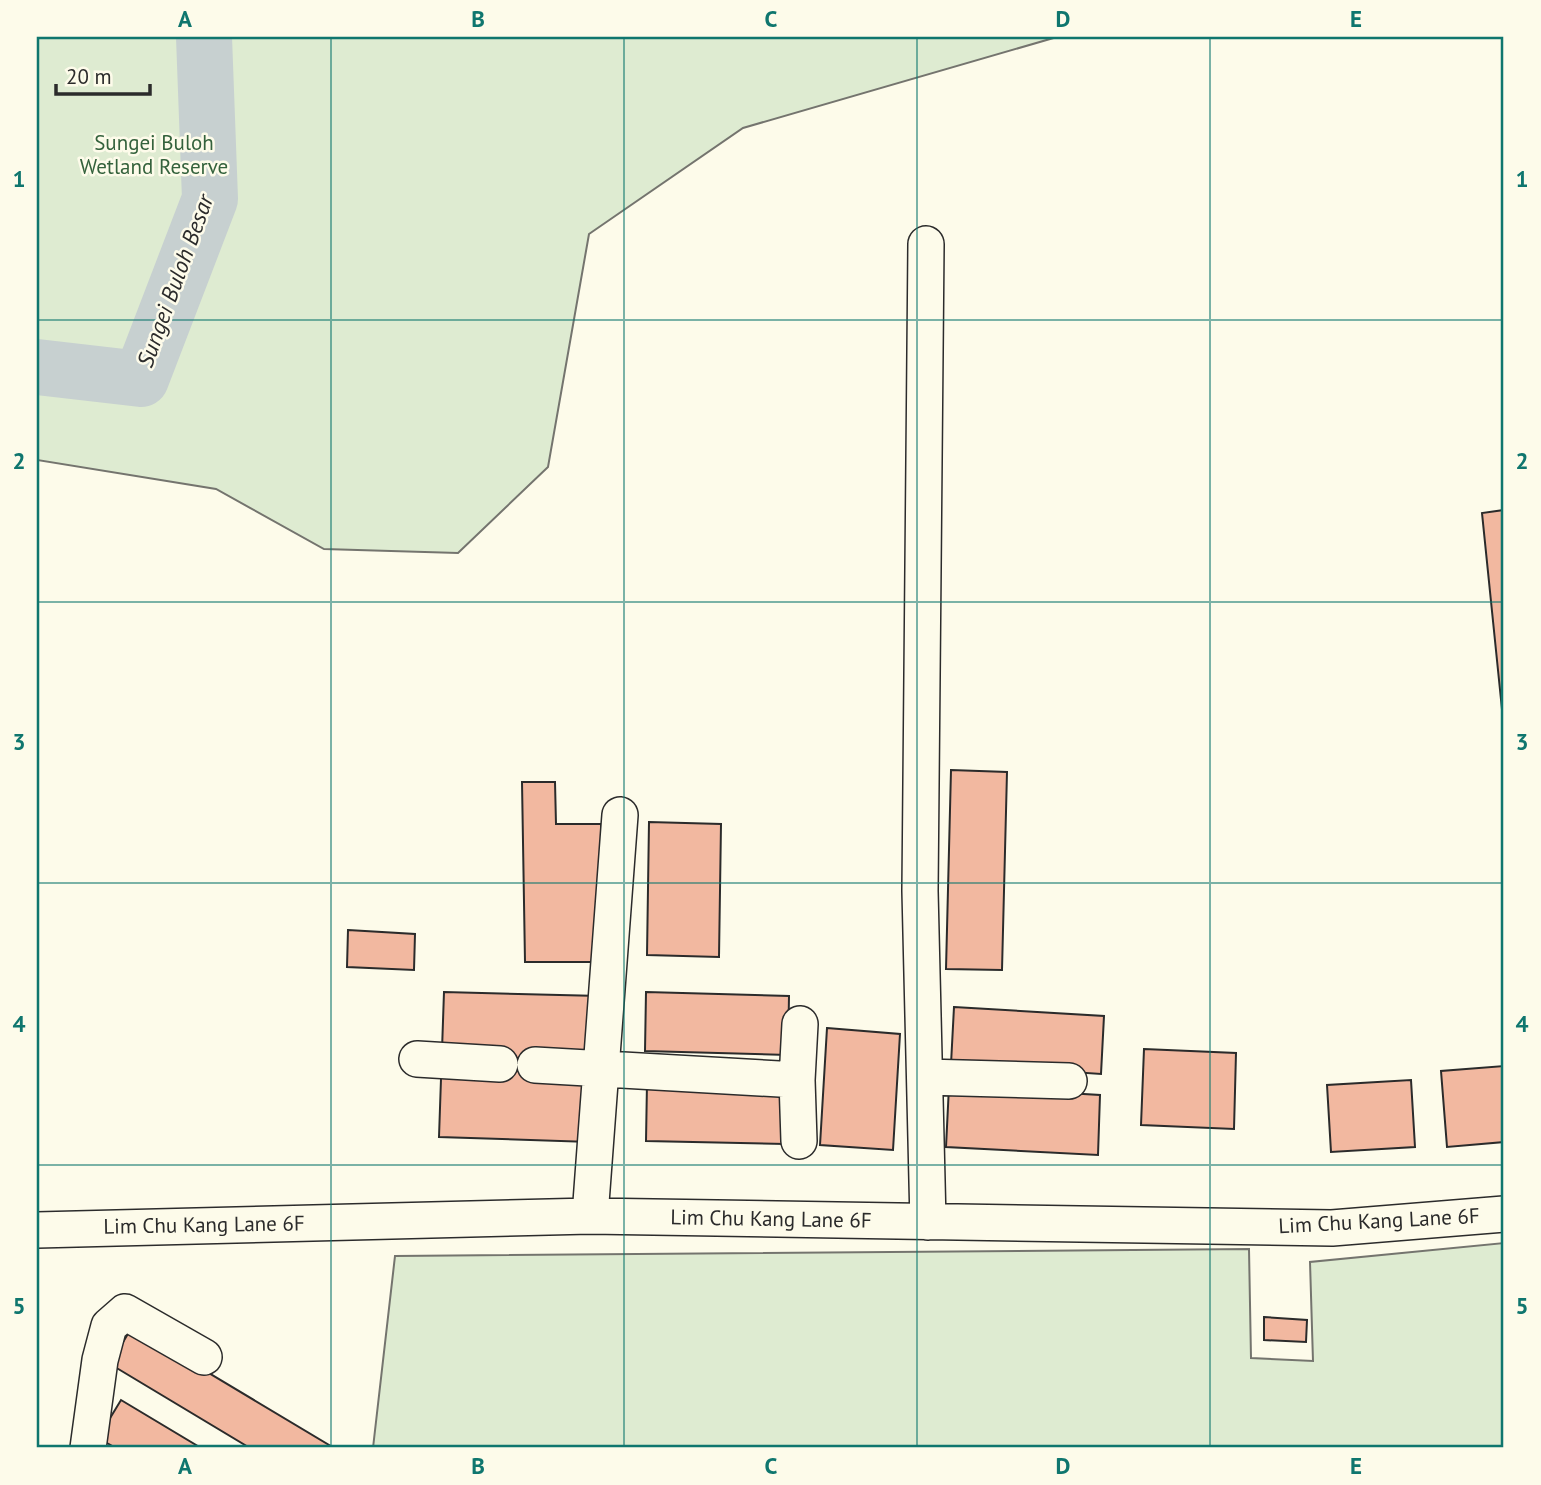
<svg xmlns="http://www.w3.org/2000/svg" width="1541" height="1485" viewBox="0 0 1541 1485" font-family="'PT Sans',sans-serif">
  <style>
    .green { fill: #deebd1; stroke: #74746e; stroke-width: 2 }
    .lines { fill: none; stroke-linecap: round; stroke-linejoin: round }
    .river { stroke: #c7d0d0; stroke-width: 56 }
    .building { fill: #f2b8a0; stroke: #2b2b2b; stroke-width: 2 }
    .minor-casing { stroke: #2b2b2b; stroke-width: 38 }
    .minor { stroke: #fdfbea; stroke-width: 35 }
    .grid { fill: none; stroke: #0f766e; stroke-width: 2; stroke-opacity: 0.55 }
    .labels { text-anchor: middle; stroke-width: 5; stroke-linejoin: round; paint-order: stroke }
    .park-label { font-size: 21px; fill: #34623c; stroke: #fdfbea }
    .street-label { font-size: 21px; fill: #2b2b2b; stroke: #fdfbea }
    .water-label { font-size: 23px; font-style: italic; fill: #2b2b2b; stroke: #fdfbea }
    .neatline { fill: none; stroke: #0f766e; stroke-width: 2.5 }
    .grid-label { font-size: 23px; text-anchor: middle; font-weight: bold; fill: #0f766e }
  </style>
  <rect width="100%" height="100%" fill="#fdfbea"/>
  <!-- green -->
  <path class="green" d="M37,37h1020l-314,91 -154,106 -41,233 -90,86 -134,-4 -108,-60 -179,-29z
    M1504,1243v205h-1131l22,-192 854,-7 2,109 62,3 -3,-99z"/>
  <g class="lines">
    <!-- river -->
    <path class="river" d="M37,367l104,12 69,-180 -6,-162"/>
  </g>
  <!-- building -->
  <path class="building" d="M1504,510v219l-22,-216z
    M951,770l56,2 -5,198 -56,-1z
    M522,782h33l1,42h45l2,138h-78z
    M649,822l72,2 -2,133 -72,-2z
    M348,930l67,4 -1,36 -67,-3z
    M444,992l156,4 -1,56 -9,90 -151,-5z
    M646,992l143,4 -1,59 -143,-4z
    M954,1007l150,9 -3,58 -150,-10z
    M827,1028l73,6 -7,116 -73,-5z
    M1144,1049l92,4 -2,76 -93,-4z
    M1504,1066v76l-57,5 -6,-76z
    M1411,1080l4,67 -84,5 -4,-67z
    M647,1083l138,2v59l-139,-3z
    M949,1086l151,9 -2,60 -152,-8z
    M1264,1317l43,3 -1,22 -42,-2z
    M132,1327l202,121h-84l-140,-84z
    M121,1400l80,48h-85l-18,-10z"/>
  <g class="lines">
    <defs>
      <path id="minor" d="M926,244l-6,647 8,331
        M417,1059l83,5
        M535,1065l262,15
        M925,1077l144,4
        M799,1141l-2,-61 3,-56
        M590,1216l30,-401
        M37,1230l553,-14 742,12 172,-14
        M88,1448l12,-88 9,-34 16,-14 79,45"/>
    </defs>
    <!-- minor casing -->
    <use href="#minor" class="minor-casing"/>
    <!-- minor -->
    <use href="#minor" class="minor"/>
  </g>
  <!-- grid -->
  <path class="grid" d="M331,37v1411M624,37v1411M917,37v1411M1210,37v1411M37,320h1467M37,602h1467M37,883h1467M37,1165h1467"/>
  <g class="labels">
    <!-- park labels -->
    <g class="park-label">
      <text x="154" y="150">Sungei Buloh<tspan x="154" dy="24">Wetland Reserve</tspan></text>
    </g>
    <!-- street labels -->
    <g class="street-label">
      <text transform="translate(771 1219) rotate(1)" y="7">Lim Chu Kang Lane 6F</text>
      <text transform="translate(1379 1221) rotate(-3)" y="7">Lim Chu Kang Lane 6F</text>
      <text transform="translate(204 1225) rotate(-1)" y="7">Lim Chu Kang Lane 6F</text>
    </g>
    <!-- water labels -->
    <g class="water-label">
      <text transform="translate(175 281) rotate(-70)" y="8">Sungei Buloh Besar</text>
    </g>
  </g>
  <!-- border -->
  <rect width="1541" height="1485" fill="none" stroke="#fdfbea" stroke-width="77"/>
  <!-- scale -->
  <path d="M56 84v10h94v-10" fill="none" stroke="#2b2b2b" stroke-width="3.5"/>
  <text x="66" y="84" font-size="21" fill="#2b2b2b" stroke="#fdfbea" stroke-width="5" paint-order="stroke">20 m</text>
  <rect x="38" y="38" width="1464" height="1408" class="neatline"/>
  <g class="grid-label">
    <text x="185" y="27">A</text>
    <text x="478" y="27">B</text>
    <text x="771" y="27">C</text>
    <text x="1063" y="27">D</text>
    <text x="1356" y="27">E</text>
    <text x="19" y="187">1</text>
    <text x="1522" y="187">1</text>
    <text x="19" y="469">2</text>
    <text x="1522" y="469">2</text>
    <text x="19" y="750">3</text>
    <text x="1522" y="750">3</text>
    <text x="19" y="1032">4</text>
    <text x="1522" y="1032">4</text>
    <text x="19" y="1314">5</text>
    <text x="1522" y="1314">5</text>
    <text x="185" y="1474">A</text>
    <text x="478" y="1474">B</text>
    <text x="771" y="1474">C</text>
    <text x="1063" y="1474">D</text>
    <text x="1356" y="1474">E</text>
  </g>
</svg>
